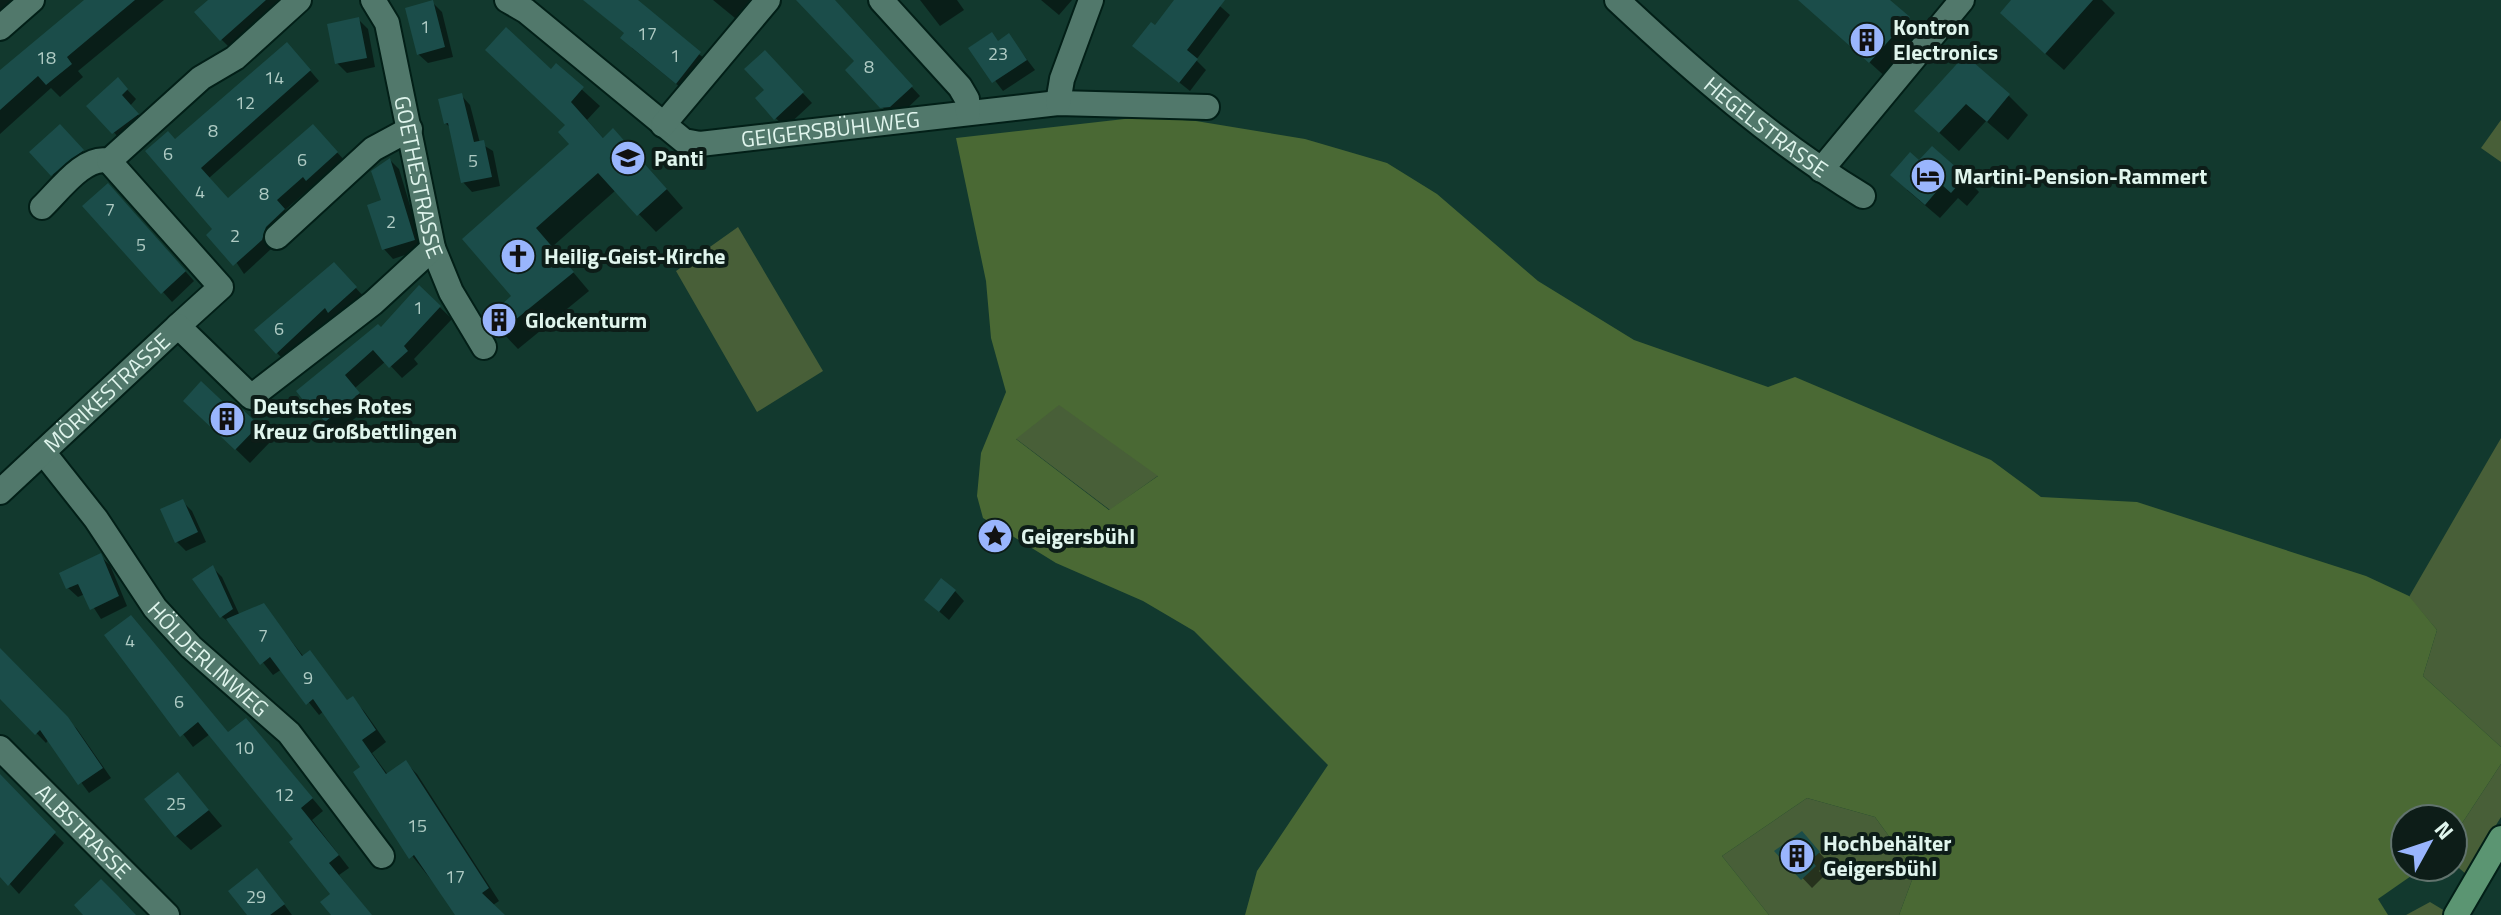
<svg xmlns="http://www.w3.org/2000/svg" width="2501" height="915" viewBox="0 0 2501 915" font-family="'Titillium Web',sans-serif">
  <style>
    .green { fill: #485f38 }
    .forest { fill: #4a6934; fill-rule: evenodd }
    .shadow { fill: #0007 }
    .building { fill: #1b4d4a }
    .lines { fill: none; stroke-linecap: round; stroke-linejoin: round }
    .minor-casing { stroke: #021f17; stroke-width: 28 }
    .major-casing { stroke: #021f17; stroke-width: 28 }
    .minor { stroke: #51786b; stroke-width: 24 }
    .major { stroke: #5b9572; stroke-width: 24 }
    .labels { text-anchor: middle; stroke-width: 8; stroke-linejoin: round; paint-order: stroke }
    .number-label { font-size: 18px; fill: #afcbc4 }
    .poi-label { font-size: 22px; font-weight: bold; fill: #e0f5ed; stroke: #0d1d18; text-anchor: start }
    .street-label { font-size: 22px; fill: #e0f5ed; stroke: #0d1d18 }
  </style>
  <rect width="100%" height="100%" fill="#12392e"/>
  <!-- green -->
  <path class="green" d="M2501,120v42l-20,-14z
    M738,227l85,144 -66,41 -81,-141z
    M1059,404l100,71 -49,35 -95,-72z
    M2501,438v309l-78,-71 14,-46 -28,-33z
    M2501,764v53l-35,57 -13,-11v-26z
    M1807,798l68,19 40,55 -16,43h-130l-47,-59z
    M2430,902l15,9 -3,4h-36z"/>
  <!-- forest -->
  <path class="forest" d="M1142,117l54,4 109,18 82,24 50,31 101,87 96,59 134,47 27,-10 196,83 50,37 96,5 229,74 43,20 28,34 -14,46 78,71v17l-48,73v-18h-48v48h19l-46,32 10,16h-489l16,-43 -40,-55 -68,-19 -85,58 47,59h-524l12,-44 71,-106 -134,-134 -51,-30 -87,-38 -73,-45 -6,-22 4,-43 25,-61 -15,-54 -5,-57 -30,-143zM1059,405l99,71 -49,34 -93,-71z"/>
  <!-- shadow -->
  <path class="shadow" d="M0,0h19l-19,16z
    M88,0h76l-86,71 5,6 -23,20 -9,-9 -51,46v-63z
    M212,0h74l-55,49 -10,-10z
    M584,0h47l79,63 -24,29 -54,-44 -6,-14z
    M713,0h37l-15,18z
    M800,0h32l88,96 -21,20 -7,1 -10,-10 -25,-45z
    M920,0h37l7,10 -24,16z
    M1041,0h31l-13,15z
    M1177,0h36l17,15 -34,45 10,10 -16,21 -45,-36 11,-27z
    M1801,0h86l41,38 -38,43z
    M2014,0h88l13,13 -51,57 -44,-39z
    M433,3l9,9 11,45 -25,6 -10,-9z
    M358,19l10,10 7,38 -28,6 -10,-10z
    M1009,36l26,34 -32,21 -32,-42 28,-6z
    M296,54l23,27 -110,97 20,23 93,-65 24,26 -29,27 -3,-4 -29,25 8,10 -18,16 -4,13 -27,25 -29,-44 -40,-89z
    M774,62l38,41 -27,25 -28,-30 9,-8z
    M556,66l44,40 -13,14 17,19 27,9 52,60 -27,24 -40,-42 -64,57 37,44 -71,58 -17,-18 13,-34 -49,-58 107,-94 -21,-73z
    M118,80l18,19 -6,7 17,18 -24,18 -34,-36z
    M461,95l9,10 10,38 13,8 7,35 -28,6 -9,-10 -11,-53 -7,-6z
    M2009,96l19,19 -20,25 -22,-19 -27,30 -43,-40z
    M60,127l31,33 -29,24 -30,-32z
    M390,160l9,9 24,80 -30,10 -9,-10v-48z
    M1919,163l46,14 14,15 -12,14 -9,-8 -18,20 -33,-28z
    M118,195l76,86 -22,21 -9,-10z
    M343,274l22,24 -26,23 -4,-4 -49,45 -9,-9z
    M420,288l32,31 -38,40 4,5 -16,14 -16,-17 -31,27 15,18 -32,26 -8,-5 -32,-35 83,-63z
    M186,401l49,14 5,-5 32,30 -22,23z
    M182,501l10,10 14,31 -20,9 -9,-9z
    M100,556l10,9 17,41 -26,13 -16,-25 -7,3 -10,-9z
    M213,568l9,9 18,39 23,-10 41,51 6,-4 38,49 4,-3 12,12 22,31 -14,11 16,22 17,-13 12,12 82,127 -21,14h-19l-73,-92 -23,-56 -39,-56 -5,4 -37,-46 -9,6 -40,-50 -11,-8z
    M955,591l9,10 -15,19 -23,-20z
    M107,636l122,98 28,-2 66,79 -11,9 37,48 -10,7 32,40h-38v-21l-37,-54 -86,-106 -17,13z
    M0,651l77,78 34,49 -22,15 -40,-54 -3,4 -32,-33 -14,-20z
    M178,774l44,52 -31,24 -15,-14z
    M0,779l64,64 -45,51 -19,-21z
    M1802,834l26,28 -9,9 5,5 -12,12 -35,-37z
    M266,880l26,35h-42z"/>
  <!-- building -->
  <path class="building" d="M84,0h51l-68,57 5,7 -26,21 -8,-9 -38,34v-40z
    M208,0h58l-46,41 -26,-29z
    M433,0l12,47 -28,8 -12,-47z
    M583,0h55l63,52 -25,32 -56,-46 4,-5z
    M796,0h39l78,86 -23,21 -10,1 -35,-38 9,-9z
    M1174,0h51l-38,50 11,9 -19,24 -47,-37 19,-24 4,3z
    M1798,0h92l20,17 -41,46z
    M2011,0h82l-48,54 -45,-41z
    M359,17l8,41 -32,6 -8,-40z
    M506,27l45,42 5,-6 28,24 -13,15 32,36 10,-10 54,61 -30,27 -39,-43 -62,55 38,44 -75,61 -13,-15 25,-22 -49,-57 107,-95 -11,-12 7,-7 -80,-75z
    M992,32l6,9 11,-8 18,27 -35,23 -24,-35z
    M287,42l24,28 -110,98 27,30 85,-74 25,28 -32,29 -3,-4 -26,23 8,9 -19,18 -4,13 -29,26 -27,-31 6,-6 -67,-78 23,-20 7,8z
    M765,50l39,42 -30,28 -19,-22 9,-8 -20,-21z
    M1965,55l45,39 -23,28 -21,-18 -27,29 -25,-22z
    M118,77l10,12 -6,6 17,19 -27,20 -26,-28z
    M462,93l12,49 10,-2 8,37 -31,6 -13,-60 -4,1 -6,-25z
    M60,124l24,26 -33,26 -22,-24z
    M1932,146l34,30 -15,17 -9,-8 -17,20 -35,-30 20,-23 9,8z
    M390,158l25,82 -33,10 -15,-45 14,-5 -10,-29z
    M108,183l78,88 -25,23 -79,-88z
    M334,262l23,25 -29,26 -3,-5 -49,46 -22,-24z
    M419,285l22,21 -37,40 4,5 -19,17 -16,-18 -28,25 15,18 -35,29 -6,-7 -3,2 -20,-26 82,-67 3,3z
    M201,381l34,32 5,-6 19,18 -24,25 -52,-49z
    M183,499l15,33 -23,11 -15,-34z
    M101,553l18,43 -29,14 -12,-26 -12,5 -7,-16z
    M213,565l20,44 -13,9 -28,-39z
    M941,578l15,12 -17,22 -15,-12z
    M264,603l38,53 8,-6 37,50 6,-4 23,34 -14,10 24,34 20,-14 83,128 -7,5 23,22h-50l-41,-60 -5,4 -56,-87 7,-5 -47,-68 -7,6 -36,-48 -10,8 -34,-46z
    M131,615l97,117 18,-14 67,80 -12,10 38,47 -10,8 43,52h-41l-11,-13 10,-8 -41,-52 4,-3 -95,-117 -18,15 -76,-102z
    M0,648l68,69 35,51 -25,17 -38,-55 -5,5 -35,-36z
    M178,772l31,38 -34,27 -31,-38z
    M0,774l56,58 -48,54 -8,-9z
    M1802,831l18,21 -9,8 5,6 -15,14 -27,-29z
    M257,868l28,36 -15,11h-23l-19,-24z
    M101,879l17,17 18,19h-53l-9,-10z"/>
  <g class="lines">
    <defs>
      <g id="minor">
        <path id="s1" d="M373,0l14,23 46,225 18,44 33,55"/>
        <path id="s2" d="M507,0l19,11 158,130 16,3 358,-41 149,4"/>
        <path d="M881,0l79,87 7,12 1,14"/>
        <path id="s3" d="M1617,0c77,72 156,141 246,196"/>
        <path d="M0,28l32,-28"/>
        <path d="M1058,103l4,-24 29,-79"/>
        <path d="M663,125l105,-125"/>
        <path d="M1821,170l141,-170"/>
        <path d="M42,207c16,-15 43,-53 67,-46"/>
        <path d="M277,237l96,-88 37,-20"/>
        <path d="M178,326l43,-39 -112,-126 92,-83 34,-20 64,-58"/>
        <path id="s4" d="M43,452l53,67 59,89 36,39 98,86 93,123"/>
        <path id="s5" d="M0,492l178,-166 73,71 122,-94 60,-55"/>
        <path id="s6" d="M0,748l167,167"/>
      </g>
      <path id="major" d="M2456,915l45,-77"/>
    </defs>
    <!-- minor casing -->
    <use href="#minor" class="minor-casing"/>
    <!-- major casing -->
    <use href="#major" class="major-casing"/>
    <!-- minor -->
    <use href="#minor" class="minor"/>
    <!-- major -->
    <use href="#major" class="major"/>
  </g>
  <!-- icons -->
  <defs>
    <symbol id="building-disc" viewBox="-11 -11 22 22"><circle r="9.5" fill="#99b5fd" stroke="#0d1d18"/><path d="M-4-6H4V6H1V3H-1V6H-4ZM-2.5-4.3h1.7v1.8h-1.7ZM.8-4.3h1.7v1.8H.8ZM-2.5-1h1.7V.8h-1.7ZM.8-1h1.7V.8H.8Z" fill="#111"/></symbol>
    <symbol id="school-disc" viewBox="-11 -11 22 22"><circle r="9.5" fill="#99b5fd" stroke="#0d1d18"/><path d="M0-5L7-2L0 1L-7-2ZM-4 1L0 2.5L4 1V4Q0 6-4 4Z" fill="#111"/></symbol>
    <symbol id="hotel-disc" viewBox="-11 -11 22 22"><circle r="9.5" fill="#99b5fd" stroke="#0d1d18"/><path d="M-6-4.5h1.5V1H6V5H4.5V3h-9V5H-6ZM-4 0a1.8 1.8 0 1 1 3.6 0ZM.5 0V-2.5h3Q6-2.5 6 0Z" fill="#111"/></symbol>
    <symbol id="church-disc" viewBox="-11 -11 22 22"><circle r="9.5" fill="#99b5fd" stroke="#0d1d18"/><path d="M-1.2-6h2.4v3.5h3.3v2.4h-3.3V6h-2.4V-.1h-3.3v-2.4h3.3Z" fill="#111"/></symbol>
    <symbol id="sight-disc" viewBox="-11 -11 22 22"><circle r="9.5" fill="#99b5fd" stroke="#0d1d18"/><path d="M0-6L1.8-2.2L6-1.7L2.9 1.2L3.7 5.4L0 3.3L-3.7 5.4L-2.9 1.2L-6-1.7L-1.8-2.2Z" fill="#111"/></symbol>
  </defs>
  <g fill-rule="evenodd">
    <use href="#building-disc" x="1847" y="20" width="40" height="40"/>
    <use href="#school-disc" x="608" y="138" width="40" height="40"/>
    <use href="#hotel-disc" x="1908" y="156" width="40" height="40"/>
    <use href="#church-disc" x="498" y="236" width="40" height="40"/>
    <use href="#building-disc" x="479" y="300" width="40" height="40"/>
    <use href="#building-disc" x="207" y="399" width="40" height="40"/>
    <use href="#sight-disc" x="975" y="516" width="40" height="40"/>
    <use href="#building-disc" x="1777" y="836" width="40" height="40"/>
  </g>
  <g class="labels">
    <!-- number labels -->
    <g class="number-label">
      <text x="425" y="33">1</text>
      <text x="647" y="40">17</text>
      <text x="998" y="60">23</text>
      <text x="675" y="62">1</text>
      <text x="46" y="64">18</text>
      <text x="869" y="73">8</text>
      <text x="274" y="84">14</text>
      <text x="245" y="109">12</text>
      <text x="213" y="137">8</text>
      <text x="168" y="160">6</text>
      <text x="302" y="166">6</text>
      <text x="473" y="167">5</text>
      <text x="200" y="198">4</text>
      <text x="264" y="200">8</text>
      <text x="110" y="216">7</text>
      <text x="391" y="228">2</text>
      <text x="235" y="242">2</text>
      <text x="141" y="251">5</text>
      <text x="418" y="314">1</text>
      <text x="279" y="335">6</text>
      <text x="263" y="642">7</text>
      <text x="130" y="647">4</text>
      <text x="308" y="684">9</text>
      <text x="179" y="708">6</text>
      <text x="244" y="754">10</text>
      <text x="284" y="801">12</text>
      <text x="176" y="810">25</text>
      <text x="417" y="832">15</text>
      <text x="455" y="883">17</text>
      <text x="256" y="903">29</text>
    </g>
    <!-- poi labels -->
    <g class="poi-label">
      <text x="1893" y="35">Kontron<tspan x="1893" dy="25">Electronics</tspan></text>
      <text x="654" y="166">Panti</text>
      <text x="1954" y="184">Martini-Pension-Rammert</text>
      <text x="544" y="264">Heilig-Geist-Kirche</text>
      <text x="525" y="328">Glockenturm</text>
      <text x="253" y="414">Deutsches Rotes<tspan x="253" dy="25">Kreuz Großbettlingen</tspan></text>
      <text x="1021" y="544">Geigersbühl</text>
      <text x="1823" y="851">Hochbehälter<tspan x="1823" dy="25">Geigersbühl</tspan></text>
    </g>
    <!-- street labels -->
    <g class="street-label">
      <text dy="8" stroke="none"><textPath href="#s3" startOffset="196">HEGELSTRASSE</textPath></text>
      <text dy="8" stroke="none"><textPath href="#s2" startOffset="374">GEIGERSBÜHLWEG</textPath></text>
      <text dy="8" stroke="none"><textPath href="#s1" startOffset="184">GOETHESTRASSE</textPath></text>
      <text dy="8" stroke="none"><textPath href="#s5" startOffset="146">MÖRIKESTRASSE</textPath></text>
      <text dy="8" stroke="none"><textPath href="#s4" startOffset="266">HÖLDERLINWEG</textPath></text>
      <text dy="8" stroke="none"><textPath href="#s6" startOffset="118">ALBSTRASSE</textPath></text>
    </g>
  </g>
  <!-- north arrow -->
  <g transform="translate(2429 843) rotate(50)"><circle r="38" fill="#0d1d18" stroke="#61736d" stroke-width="2"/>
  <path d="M0-6L14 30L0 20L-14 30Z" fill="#99b5fd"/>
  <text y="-12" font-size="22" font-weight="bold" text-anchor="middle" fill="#e0f5ed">N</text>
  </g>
</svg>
